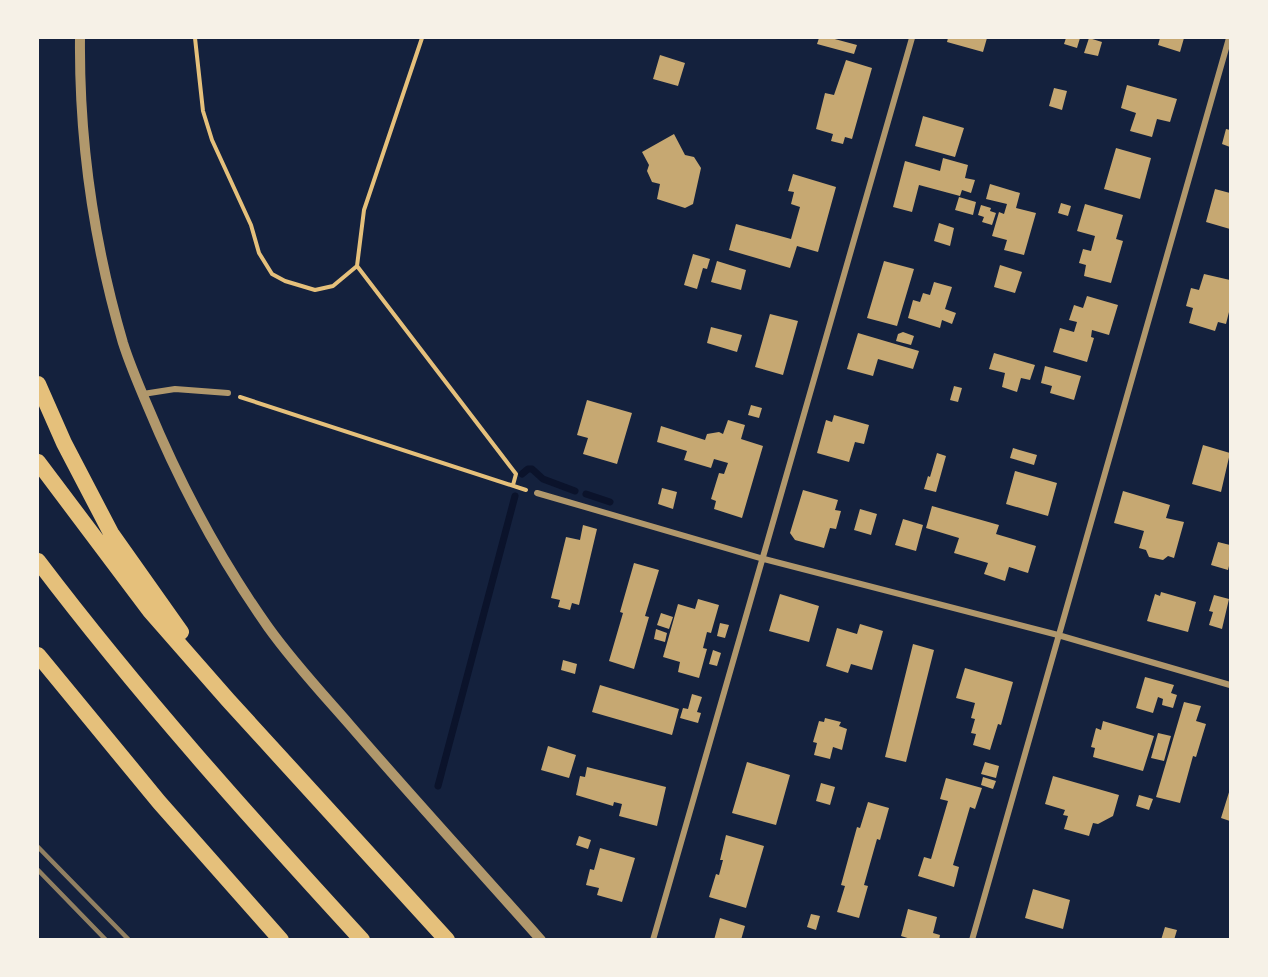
<svg xmlns="http://www.w3.org/2000/svg" width="1268" height="977" viewBox="0 0 1268 977" font-family="Arial,sans-serif">
  <style>
    .lines { fill: none; stroke-linecap: round; stroke-linejoin: round }
    .stream { stroke: #0b132b; stroke-width: 7 }
    .building { fill: #c6a872 }
    .path { stroke: #e5c07b; stroke-width: 4 }
    .minor { stroke: #b1986c; stroke-width: 6 }
    .tertiary { stroke: #b1986c; stroke-width: 10 }
    .trunk { stroke: #e5c07b; stroke-width: 16 }
    .rail { stroke: #918062; stroke-width: 4.5 }
  </style>
  <rect width="100%" height="100%" fill="#14213d"/>
  <g class="lines">
    <!-- stream -->
    <path class="stream" d="M522,474l6,-5h4l11,10 32,12
      M586,494l24,8
      M438,786l77,-290"/>
  </g>
  <!-- building -->
  <path class="building" d="M819,38h12l26,7 -3,9 -37,-10z
    M948,38h39l-4,14 -36,-10z
    M1066,38h14l-3,10 -13,-4z
    M1089,38l13,4 -4,14 -14,-3z
    M1160,38h24l-4,14 -22,-7z
    M660,55l25,8 -7,23 -25,-7z
    M846,60l26,8 -20,71 -7,-2 -2,7 -12,-3 2,-7 -17,-5 9,-36 9,2z
    M1127,85l50,14 -7,23 -13,-3 -5,18 -22,-6 6,-18 -15,-5z
    M1054,88l13,3 -5,19 -13,-4z
    M923,116l41,12 -9,29 -40,-11z
    M1226,129l4,1v17l-8,-3z
    M674,134l11,21 9,2 7,11 -8,36 -8,4 -28,-9 3,-15 -8,-2 -5,-11 2,-6 -7,-13z
    M1116,148l35,10 -11,41 -36,-10z
    M943,158l25,7 -3,13 10,2 -4,13 -9,-3 -2,6 -41,-11 -7,27 -19,-5 12,-46 35,10z
    M793,174l43,13 -18,65 -21,-6 -7,22 -61,-18 7,-26 55,15 9,-32 -9,-3 3,-12 -6,-1z
    M990,184l30,9 -4,15 20,5 -12,42 -20,-5 3,-10 -15,-4 7,-24 5,2 3,-10 -21,-5z
    M1215,189l15,4v36l-24,-7z
    M959,197l17,5 -3,13 -18,-5z
    M1061,203l10,3 -3,10 -10,-3z
    M1085,204l38,11 -7,24 7,2 -12,42 -27,-7 2,-11 -7,-2 4,-14 8,2 4,-15 -18,-5z
    M981,205l10,3 -1,3 6,2 -4,12 -10,-3 2,-5 -6,-2z
    M939,223l15,5 -4,18 -16,-5z
    M693,254l17,5 -3,10 -4,-1 -6,21 -13,-4z
    M717,261l29,9 -5,20 -30,-8z
    M884,261l30,8 -17,57 -30,-8z
    M1000,265l22,7 -7,21 -21,-6z
    M1204,274l26,6v28l-4,16 -8,-2 -3,9 -26,-8 4,-15 -7,-2 5,-18 8,2z
    M934,282l18,5 -7,22 11,4 -4,11 -10,-4 -2,8 -32,-10 5,-18 7,2 3,-9 7,2z
    M1087,296l31,9 -9,30 -17,-5 -1,7 3,1 -7,24 -34,-10 7,-24 14,4 3,-10 -8,-2 5,-15 9,3z
    M770,314l28,7 -15,54 -28,-8z
    M711,327l31,8 -5,17 -30,-9z
    M903,332l11,4 -3,9 -15,-4 2,-7z
    M858,333l61,18 -6,18 -35,-10 -5,17 -26,-7z
    M994,353l41,12 -5,15 -9,-2 -4,14 -15,-5 3,-14 -16,-4z
    M1045,366l36,10 -7,24 -24,-7 2,-7 -11,-3z
    M954,386l8,2 -4,14 -8,-2z
    M587,400l45,13 -15,51 -34,-10 5,-16 -11,-3z
    M751,405l11,3 -3,10 -11,-3z
    M834,415l35,10 -5,19 -9,-2 -6,20 -32,-9 9,-33 6,2z
    M728,420l17,5 -4,14 22,7 -21,72 -28,-9 2,-8 -5,-2 8,-26 5,1 4,-11 -14,-4 -3,9 -27,-8 3,-9 -30,-9 4,-16 44,14 2,-6 12,-2 4,2z
    M1203,445l27,8 -9,39 -29,-8z
    M1013,448l24,7 -3,10 -24,-7z
    M937,453l9,3 -10,36 -12,-3 4,-13 2,1z
    M1015,471l42,12 -9,33 -42,-12z
    M662,488l15,4 -4,17 -15,-5z
    M803,490l35,10 -3,10 6,1 -5,18 -6,-1 -6,20 -29,-8 -5,-7z
    M1123,491l47,14 -4,13 18,4 -10,36 -6,-2 -5,4 -14,-3 -3,-7 -7,-2 5,-17 -30,-8z
    M932,506l67,19 -3,9 40,12 -8,27 -19,-6 -4,14 -21,-7 4,-11 -34,-10 5,-15 -33,-10z
    M860,509l17,5 -6,21 -17,-5z
    M903,519l20,6 -7,26 -21,-6z
    M583,525l14,4 -18,76 -7,-2 -2,7 -12,-3 2,-7 -9,-2 15,-61 14,3z
    M1218,542l12,3v17l-2,8 -17,-5z
    M634,563l25,7 -14,46 4,1 -15,52 -25,-8 14,-48 -3,-1z
    M1161,592l35,10 -8,30 -41,-11 8,-27 5,2z
    M780,594l39,12 -10,36 -40,-11z
    M1214,595l15,4 -7,30 -13,-4 4,-13 -4,-1z
    M698,599l21,6 -8,28 -4,-1 -4,16 4,1 -8,29 -21,-6 2,-10 -17,-5 15,-53 17,5z
    M661,613l12,4 -4,12 -12,-4z
    M720,623l9,2 -4,13 -8,-2z
    M860,624l23,7 -11,39 -21,-6 -3,9 -22,-7 11,-38 20,6z
    M656,629l11,4 -2,9 -11,-3z
    M913,644l21,6 -28,112 -21,-5z
    M713,650l8,3 -4,13 -8,-2z
    M563,660l14,4 -2,10 -14,-4z
    M965,668l48,14 -12,43 -3,-1 -8,26 -17,-5 3,-11 -5,-1 4,-14 -4,-1 4,-15 -19,-5z
    M1145,677l29,8 -3,8 6,2 -4,13 -11,-3 1,-6 -5,-2 -5,16 -17,-5z
    M600,685l79,24 -7,26 -80,-23z
    M692,694l10,3 -5,15 4,1 -3,10 -18,-5 3,-10 5,1z
    M1184,702l17,4 -5,15 10,3 -10,33 -3,-1 -13,47 -24,-6z
    M825,718l16,4 -2,4 8,3 -5,21 -9,-3 -3,12 -16,-4 3,-12 -4,-1 6,-21 5,1z
    M1103,721l51,15 -11,35 -50,-14 2,-9 -4,-1 5,-19 5,2z
    M1158,733l13,3 -7,25 -13,-3z
    M548,746l28,9 -7,23 -28,-8z
    M747,762l43,13 -14,50 -44,-12z
    M985,762l14,4 -3,12 -15,-4z
    M587,767l79,20 -9,39 -38,-10 3,-12 -8,-2 -1,4 -37,-11 4,-19 5,1z
    M1053,776l66,19 -6,21 -15,8 -5,-1 -4,13 -25,-7 4,-13 -5,-1 2,-5 -20,-6z
    M983,777l13,4 -3,8 -12,-4z
    M946,778l36,10 -7,21 -5,-2 -17,58 6,2 -5,20 -36,-11 6,-19 7,2 17,-58 -8,-2z
    M821,783l14,4 -5,18 -14,-4z
    M1230,789v32l-9,-3z
    M1139,795l14,4 -4,11 -13,-4z
    M868,802l21,6 -9,32 -3,-1 -13,46 4,1 -9,32 -22,-6 8,-26 -4,-1 16,-58 3,1z
    M726,835l38,11 -18,62 -37,-11 7,-23 3,1 4,-15h-3z
    M579,836l12,4 -3,9 -12,-4z
    M600,848l35,10 -13,44 -25,-7 2,-7 -13,-3 4,-16 4,1z
    M1033,889l37,11 -7,29 -38,-11z
    M908,909l29,8 -4,16 7,2 -1,5h-25l-13,-4z
    M811,914l9,2 -4,14 -9,-3z
    M720,918l25,8 -4,14h-27z
    M1165,927l12,3 -3,10h-13z"/>
  <g class="lines">
    <!-- path -->
    <path class="path" d="M195,38l8,73 9,29 39,85 8,28 13,21 13,7 30,9 18,-4 24,-20
      M422,38l-58,172 -7,56 159,208 -3,11
      M240,397l286,93"/>
    <!-- minor -->
    <path class="minor" d="M143,394l32,-5 53,4
      M537,493l227,66 294,76 172,50
      M653,940l259,-902
      M972,940l257,-902"/>
    <!-- tertiary -->
    <path class="tertiary" d="M80,38c-1,102 14,206 43,305 7,22 16,43 25,64 32,77 72,152 120,220 25,35 53,65 81,97 63,73 128,144 192,216"/>
    <!-- trunk -->
    <path class="trunk" d="M38,384l26,59 47,90 70,99
      M38,462l112,149 78,89 219,240
      M38,561c100,132 211,256 324,379
      M38,655l121,147 122,138"/>
    <!-- rail -->
    <path class="rail" d="M38,847l91,93
      M38,870l68,70"/>
  </g>
  <!-- border -->
  <rect width="1268" height="977" fill="none" stroke="#f6f1e7" stroke-width="78"/>
</svg>
